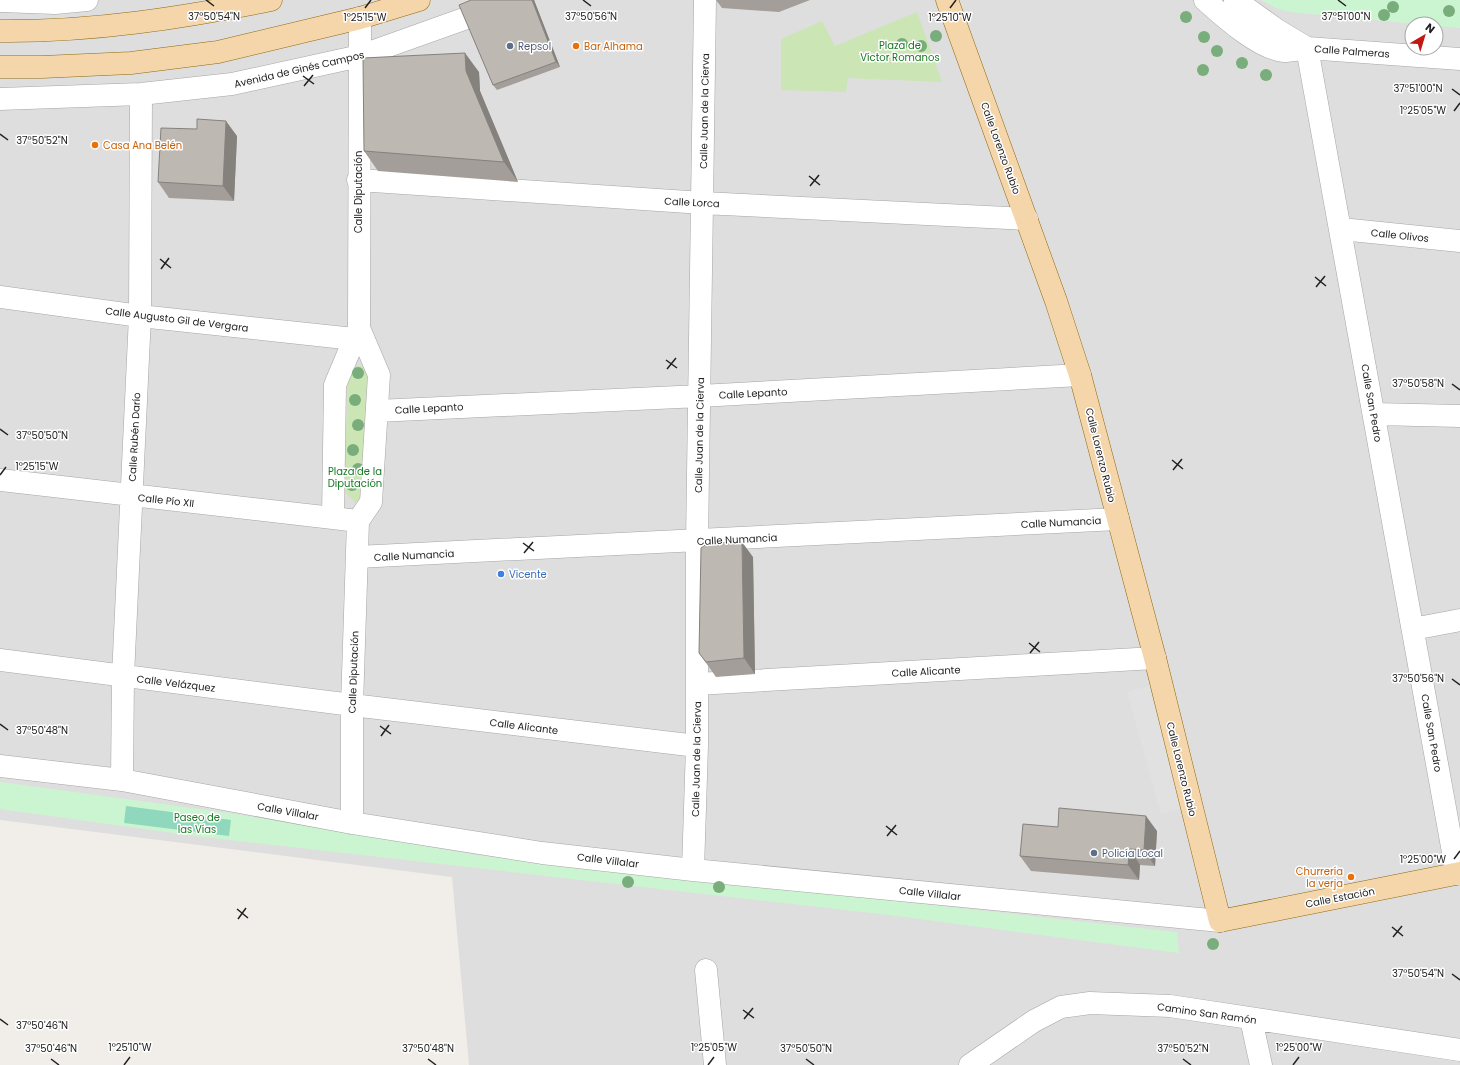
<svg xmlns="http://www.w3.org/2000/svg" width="1460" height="1065" viewBox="0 0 1460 1065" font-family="Poppins,sans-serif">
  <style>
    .residential { fill: #dfdede; fill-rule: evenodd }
    .grass { fill: #cbe5b4 }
    .park { fill: #cbf5d0 }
    .pitch { fill: #8fd8be }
    .parking { fill: #e1e1e1 }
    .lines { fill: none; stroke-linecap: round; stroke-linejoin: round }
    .minor-casing { stroke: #a5a5a5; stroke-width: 23 }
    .major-casing { stroke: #90690e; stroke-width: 23 }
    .minor { stroke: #fff; stroke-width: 22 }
    .major { stroke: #f4d6aa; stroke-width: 22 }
    .tree { fill: #79ad7b }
    .wall { fill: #a39e99 }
    .shaded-wall { fill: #85817d }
    .building { fill: #beb8b2; stroke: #85817d }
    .ticks { fill: none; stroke: #212121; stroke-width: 1.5 }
    .service-dot { fill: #5c6f8a; stroke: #fff; stroke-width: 1.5 }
    .food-dot { fill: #e8710a; stroke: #fff; stroke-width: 1.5 }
    .shop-dot { fill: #3f7fe0; stroke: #fff; stroke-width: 1.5 }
    .labels { text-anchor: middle; stroke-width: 3; stroke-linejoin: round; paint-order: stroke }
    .park-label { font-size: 10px; fill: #167821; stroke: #fff }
    .service-label { font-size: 10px; fill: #4e5e75; stroke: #fff; text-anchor: start }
    .food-label { font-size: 10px; fill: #c56008; stroke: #fff; text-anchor: start }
    .street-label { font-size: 10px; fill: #212121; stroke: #fff }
    .shop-label { font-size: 10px; fill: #366cbe; stroke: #fff; text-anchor: start }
    .ticks-label { font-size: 10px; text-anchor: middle; fill: #212121; stroke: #fff; stroke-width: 3; stroke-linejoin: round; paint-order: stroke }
  </style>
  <rect width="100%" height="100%" fill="#f1eee9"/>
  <!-- residential -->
  <path class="residential" d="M0,0h1460v1065h-991l-17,-188 -452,-57zM1412,24h24v24h-24z"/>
  <!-- grass -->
  <path class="grass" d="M917,12l25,70 -94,-4 -2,14 -65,-2v-51l41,-18 13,25z
    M355,365l12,3 -2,124 -9,11 -13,-12 6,-123z"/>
  <!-- park -->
  <path class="park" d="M1261,0h199v28l-24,-2v-2h-20l-126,-12 -12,-3z
    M0,782l236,32 246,42 695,76 2,21 -290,-38 -694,-79 -195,-27z"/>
  <!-- pitch -->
  <path class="pitch" d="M126,806l105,14 -2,16 -105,-13z"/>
  <!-- parking -->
  <path class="parking" d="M1149,686l34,122 -22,6 -34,-122z"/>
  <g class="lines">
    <defs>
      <path id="minor" d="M1205,0c18,16 54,49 79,51 7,0 15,-2 22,-3
        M1235,0l42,30 30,18 153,11
        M0,1l55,2 32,-3
        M1307,48l150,826
        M0,99l141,-5 91,-10 128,-28 157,-56
        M358,180l345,23 324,16
        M1341,229l119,12
        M0,297l140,19 214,23
        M359,328l20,47 -8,127 -13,19 -25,-3 2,-133z
        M359,328l1,-310
        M377,411l323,-15 380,-21
        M1374,414l86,2
        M0,480l333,38
        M357,557l761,-38
        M1413,629l47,-9
        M0,660l352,45 345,41
        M697,684l458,-26
        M0,766l122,14 230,43 190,30 151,17 527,51
        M122,780l1,-104 17,-360 1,-222
        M352,823v-118l6,-184
        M693,870l4,-124v-204l8,-542
        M706,970l9,95
        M1251,1019l10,46
        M970,1065l64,-44 27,-14 29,-4 80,3 290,44"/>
      <path id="major" d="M947,0l109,301 24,74 75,283 65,263 240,-48
        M0,31c91,1 182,-13 271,-31
        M0,67h42l89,-4 87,-11 142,-34 59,-18"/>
    </defs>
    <!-- minor casing -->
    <use href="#minor" class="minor-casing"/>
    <!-- major casing -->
    <use href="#major" class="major-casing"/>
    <!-- minor -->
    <use href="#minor" class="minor"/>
    <!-- major -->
    <use href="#major" class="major"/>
  </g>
  <!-- trees -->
  <g class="tree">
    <circle cx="1393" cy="7" r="6"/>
    <circle cx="1449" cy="11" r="6"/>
    <circle cx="1384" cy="15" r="6"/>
    <circle cx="1186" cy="17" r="6"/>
    <circle cx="936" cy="36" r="6"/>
    <circle cx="1204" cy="37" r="6"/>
    <circle cx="902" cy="44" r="6"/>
    <circle cx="921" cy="46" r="6"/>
    <circle cx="1217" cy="51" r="6"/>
    <circle cx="1242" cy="63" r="6"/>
    <circle cx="1203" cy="70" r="6"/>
    <circle cx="1266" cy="75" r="6"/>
    <circle cx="358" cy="373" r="6"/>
    <circle cx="355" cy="400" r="6"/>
    <circle cx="358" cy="425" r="6"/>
    <circle cx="353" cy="450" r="6"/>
    <circle cx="358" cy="469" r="6"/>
    <circle cx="352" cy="485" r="6"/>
    <circle cx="628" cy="882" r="6"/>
    <circle cx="719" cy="887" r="6"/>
    <circle cx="1213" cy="944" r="6"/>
  </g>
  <!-- wall -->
  <path class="wall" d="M471,0h63l26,67 -63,23 -4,-5z
    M716,0h94l-31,12 -57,-4z
    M479,72l1,19 38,91 -140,-11 -14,-20z
    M197,129l40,7 -3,65 -65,-3 -11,-16z
    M753,557l2,117 -39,3 -17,-24z
    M1058,827l99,4 -2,35 -15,-1 -1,15 -108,-9 -11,-15z"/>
  <!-- shaded-wall -->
  <path class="shaded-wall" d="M532,0h2l26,67 -4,-5z
    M465,53l14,19 1,19 38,91 -14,-20 -38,-91z
    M226,121l11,15 -3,65 -11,-15z
    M742,542l11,15 2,117 -11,-16z
    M1146,816l11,15 -2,35 -11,-16z
    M1130,849l10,16 -1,15 -11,-15z"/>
  <!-- building -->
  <path class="building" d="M471,0h61l24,62 -63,23 -34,-80z
    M465,53l1,18 38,91 -140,-11 -1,-93z
    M197,119l29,2 -3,65 -65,-4 3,-54 36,1z
    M742,542l2,116 -38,4 -7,-9 2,-105 7,-5z
    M1059,808l87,8 -2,34 -14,-1 -2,16 -108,-9 3,-32 35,3z"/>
  <!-- ticks -->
  <path class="ticks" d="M206,0l8,6M583,0l8,6M1338,0l8,6M365,8l6,-8M950,8l6,-8M303,76l11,8M304,86l9,-11M1452,89l8,6M1454,111l6,-8M0,134l8,6M809,176l11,9M810,186l9,-11M160,259l11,9M161,269l8,-11M1315,277l11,9M1316,287l9,-11M666,360l11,8M667,369l9,-11M1452,384l8,6M0,429l8,6M1172,460l11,9M1173,470l9,-11M0,475l6,-8M523,543l11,8M524,553l9,-11M1029,643l11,9M1030,653l9,-11M1452,679l8,6M0,724l8,6M380,726l11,8M381,736l8,-11M886,826l11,9M887,836l9,-11M1454,859l6,-8M237,909l11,9M238,919l8,-11M1392,927l11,9M1393,937l9,-11M1452,974l8,6M743,1010l11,8M0,1019l8,6M744,1019l9,-11M51,1059l8,6M428,1059l8,6M806,1059l8,6M1183,1059l8,6M124,1065l6,-8M708,1065l6,-8M1293,1065l6,-8"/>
  <!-- markers -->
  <g class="service-dot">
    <circle cx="510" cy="46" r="4"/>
    <circle cx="1094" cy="853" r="4"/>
  </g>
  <g class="food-dot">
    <circle cx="576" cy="46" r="4"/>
    <circle cx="95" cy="145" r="4"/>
    <circle cx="1351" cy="877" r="4"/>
  </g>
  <circle class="shop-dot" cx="501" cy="574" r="4"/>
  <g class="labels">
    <!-- park labels -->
    <g class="park-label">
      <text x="900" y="49">Plaza de<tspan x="900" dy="12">Víctor Romanos</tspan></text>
      <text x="355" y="475">Plaza de la<tspan x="355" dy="12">Diputación</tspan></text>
      <text x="197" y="821">Paseo de<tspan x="197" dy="12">las Vías</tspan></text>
    </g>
    <!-- service labels -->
    <g class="service-label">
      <text x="518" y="50">Repsol</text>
      <text x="1102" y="857">Policía Local</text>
    </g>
    <!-- food labels -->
    <g class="food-label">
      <text x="584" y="50">Bar Alhama</text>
      <text x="103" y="149">Casa Ana Belén</text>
      <text x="1343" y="875" text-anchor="end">Churrería<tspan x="1343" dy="12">la verja</tspan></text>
    </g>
    <!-- street labels -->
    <g class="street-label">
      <text transform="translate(1352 51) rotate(4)" y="4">Calle Palmeras</text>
      <text transform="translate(299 69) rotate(-13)" y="4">Avenida de Ginés Campos</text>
      <text transform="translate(704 111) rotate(-89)" y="4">Calle Juan de la Cierva</text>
      <text transform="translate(1001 148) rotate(70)" y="4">Calle Lorenzo Rubio</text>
      <text transform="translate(358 192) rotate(-90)" y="4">Calle Diputación</text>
      <text transform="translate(692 202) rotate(3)" y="4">Calle Lorca</text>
      <text transform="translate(1400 235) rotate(6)" y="4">Calle Olivos</text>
      <text transform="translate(177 319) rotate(7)" y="4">Calle Augusto Gil de Vergara</text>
      <text transform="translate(753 393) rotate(-3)" y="4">Calle Lepanto</text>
      <text transform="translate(1372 403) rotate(80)" y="4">Calle San Pedro</text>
      <text transform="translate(429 408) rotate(-3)" y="4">Calle Lepanto</text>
      <text transform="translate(699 435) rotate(-89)" y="4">Calle Juan de la Cierva</text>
      <text transform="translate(134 437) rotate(-87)" y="4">Calle Rubén Darío</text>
      <text transform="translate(1101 455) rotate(76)" y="4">Calle Lorenzo Rubio</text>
      <text transform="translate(166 500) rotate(6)" y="4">Calle Pío XII</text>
      <text transform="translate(1061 522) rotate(-3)" y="4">Calle Numancia</text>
      <text transform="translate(737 539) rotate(-3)" y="4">Calle Numancia</text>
      <text transform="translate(414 555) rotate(-3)" y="4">Calle Numancia</text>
      <text transform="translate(926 671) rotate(-3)" y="4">Calle Alicante</text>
      <text transform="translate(353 672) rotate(-88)" y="4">Calle Diputación</text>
      <text transform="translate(176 683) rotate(7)" y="4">Calle Velázquez</text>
      <text transform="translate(524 726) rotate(7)" y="4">Calle Alicante</text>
      <text transform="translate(1432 733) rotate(80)" y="4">Calle San Pedro</text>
      <text transform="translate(696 759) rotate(-89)" y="4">Calle Juan de la Cierva</text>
      <text transform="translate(1182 769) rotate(76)" y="4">Calle Lorenzo Rubio</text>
      <text transform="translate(288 811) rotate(10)" y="4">Calle Villalar</text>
      <text transform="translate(608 860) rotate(7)" y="4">Calle Villalar</text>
      <text transform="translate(930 893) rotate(6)" y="4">Calle Villalar</text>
      <text transform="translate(1340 897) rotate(-11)" y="4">Calle Estación</text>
      <text transform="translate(1207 1013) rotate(8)" y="4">Camino San Ramón</text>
    </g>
    <!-- shop labels -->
    <g class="shop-label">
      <text x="509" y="578">Vicente</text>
    </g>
  </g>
  <g class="ticks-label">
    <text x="1346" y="20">37°51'00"N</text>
    <text x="214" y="20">37°50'54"N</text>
    <text x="591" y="20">37°50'56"N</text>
    <text x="365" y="21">1°25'15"W</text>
    <text x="950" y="21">1°25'10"W</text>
    <text x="1418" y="92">37°51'00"N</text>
    <text x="1423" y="114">1°25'05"W</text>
    <text x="42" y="144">37°50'52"N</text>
    <text x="1418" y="387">37°50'58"N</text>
    <text x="42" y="439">37°50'50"N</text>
    <text x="37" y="470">1°25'15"W</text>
    <text x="1418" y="682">37°50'56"N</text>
    <text x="42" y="734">37°50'48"N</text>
    <text x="1423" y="863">1°25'00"W</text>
    <text x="1418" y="977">37°50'54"N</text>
    <text x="42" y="1029">37°50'46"N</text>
    <text x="130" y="1051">1°25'10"W</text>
    <text x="714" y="1051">1°25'05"W</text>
    <text x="1299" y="1051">1°25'00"W</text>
    <text x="51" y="1052">37°50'46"N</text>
    <text x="428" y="1052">37°50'48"N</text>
    <text x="806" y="1052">37°50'50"N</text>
    <text x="1183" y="1052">37°50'52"N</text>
  </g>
  <!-- north arrow -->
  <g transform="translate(1424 36) rotate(38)"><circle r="19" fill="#ffffff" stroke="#a6a6a6"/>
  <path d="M0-3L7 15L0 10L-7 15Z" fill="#c01813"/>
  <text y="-6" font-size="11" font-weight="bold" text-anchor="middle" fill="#212121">N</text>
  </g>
</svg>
